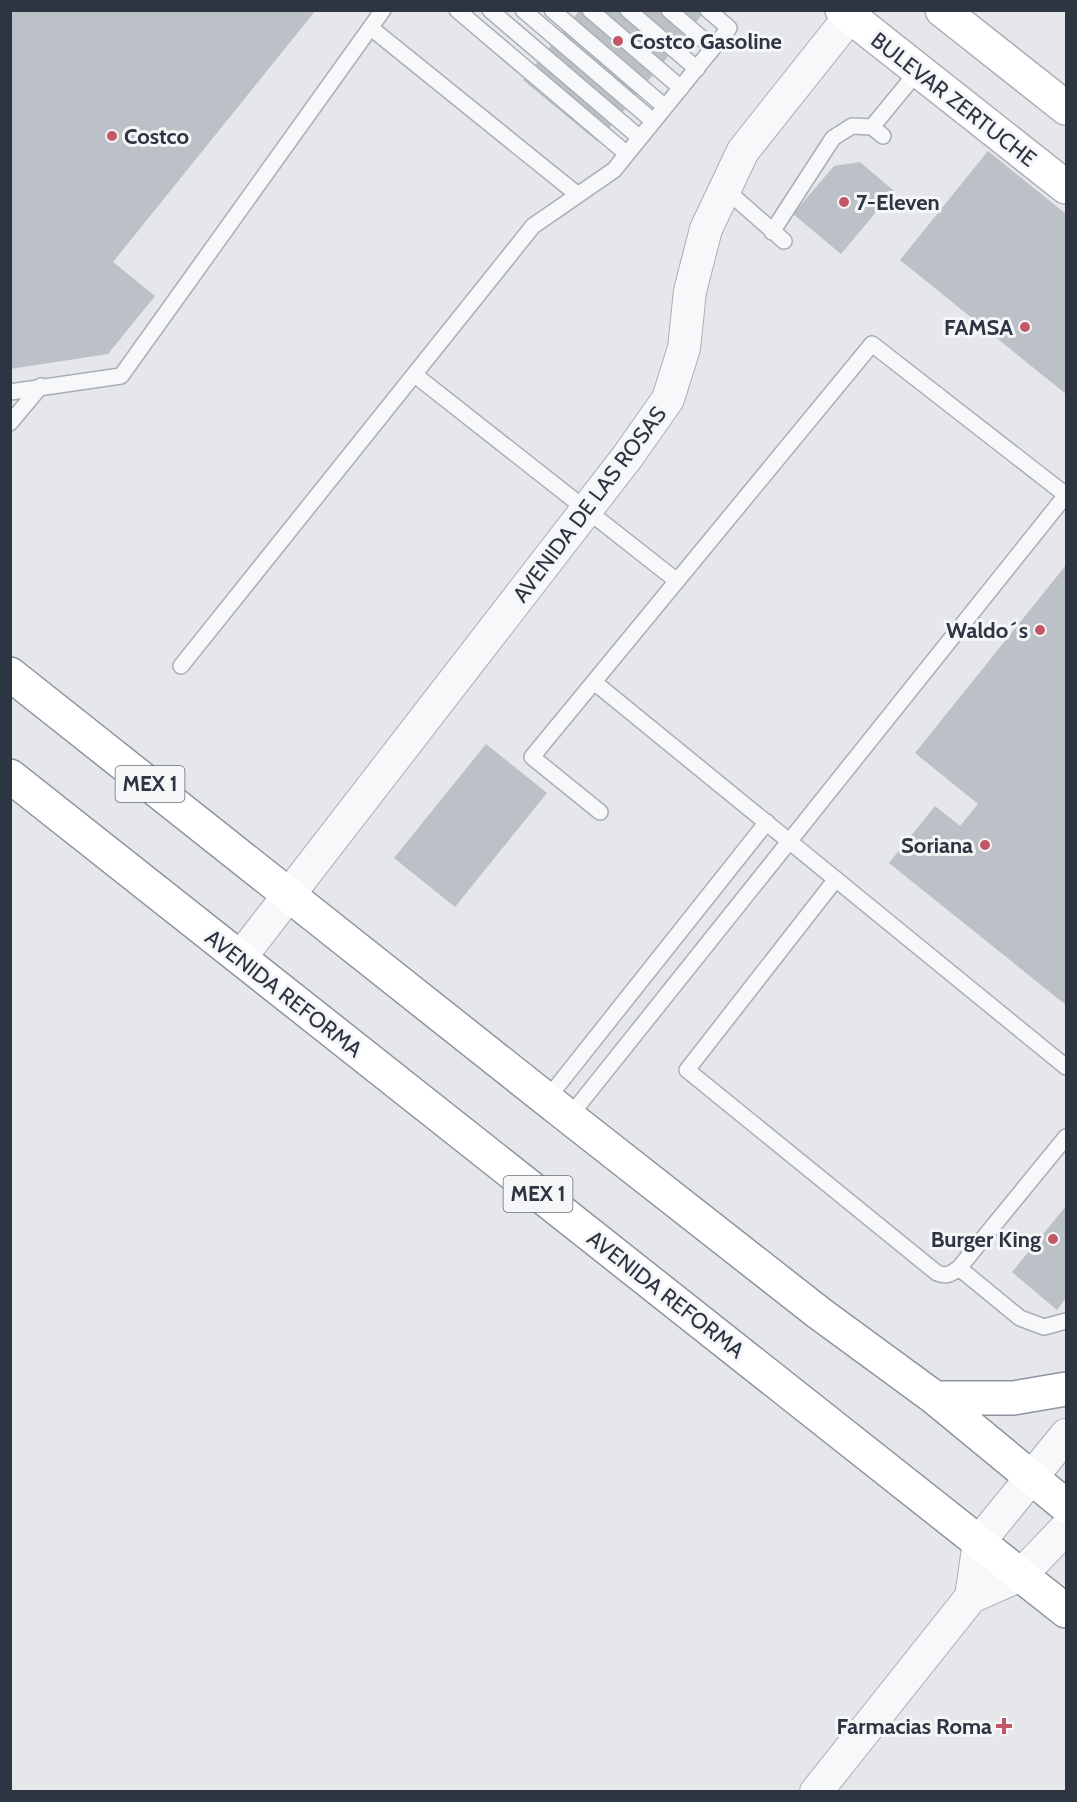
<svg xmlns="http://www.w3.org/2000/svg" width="1077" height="1802" viewBox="0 0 1077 1802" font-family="Cabin,sans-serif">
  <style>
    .building { fill: #bcc0c7 }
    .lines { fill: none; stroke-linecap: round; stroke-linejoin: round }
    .lane-casing { stroke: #aaaeb5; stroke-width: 18 }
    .street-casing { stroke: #aaaeb5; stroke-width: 34 }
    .secondary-casing { stroke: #aaaeb5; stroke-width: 36 }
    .highway-casing { stroke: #8d95a0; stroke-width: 36 }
    .lane { stroke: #f7f8fa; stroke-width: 15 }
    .street { stroke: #f7f8fa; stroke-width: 32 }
    .secondary { stroke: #fff; stroke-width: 33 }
    .highway { stroke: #fff; stroke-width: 33 }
    .poi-dot { fill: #c25767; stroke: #f4f6f8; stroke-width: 2 }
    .labels { text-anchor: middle; stroke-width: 6; stroke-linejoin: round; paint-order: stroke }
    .shield { fill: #f4f6f8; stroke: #696f79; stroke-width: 1.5 }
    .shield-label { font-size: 21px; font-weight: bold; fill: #2e3542 }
    .poi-label { font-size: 22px; font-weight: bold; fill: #2e3542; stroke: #f4f6f8; text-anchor: end }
    .street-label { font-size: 22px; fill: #2e3542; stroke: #f4f6f8 }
  </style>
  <rect width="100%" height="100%" fill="#e5e7eb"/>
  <!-- building -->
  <path class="building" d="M10,10h306l-203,252 42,34 -47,58 -98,15z
    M580,10h126l-108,132 -75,-62z
    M988,151l78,63v180l-166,-134z
    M860,162l34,29 -53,63 -48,-40 41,-48z
    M1066,565v440l-177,-142 46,-57 25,20 18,-22 -63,-51z
    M486,744l61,49 -92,114 -61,-49z
    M1066,1206v92l-9,12 -45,-38z"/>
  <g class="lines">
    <defs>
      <path id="lane" d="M457,10l170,144
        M490,10l150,128
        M523,10l130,111
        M552,10l113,97
        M590,10l91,78
        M628,10l69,59
        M669,10l44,38
        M371,28l207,167
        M872,127l46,-56
        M725,189l59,52
        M772,232l61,-94 19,-12 20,1 11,9
        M415,375l262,206
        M10,392l111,-16 262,-366
        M10,423l31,-37
        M181,666l352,-440 81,-56 99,-122 16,-20 -21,-18
        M594,682l472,385
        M836,879l-149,191 250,203c9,4 14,1 22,-5l107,-131
        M547,1099l220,-277
        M569,1117l497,-622 -194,-151 -340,413 68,55
        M959,1268l61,50 24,9 22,-6"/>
      <path id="street" d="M240,958l388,-502 40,-57 16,-51 6,-57 16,-62 37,-78 112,-141
        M971,1597l8,-55 87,-107
        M816,1792l155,-195 50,-22 45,-47"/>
      <path id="secondary" d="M842,10l224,177
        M942,10l124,98"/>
      <path id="highway" d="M10,674l559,443 250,196 116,85 131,108
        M10,776l1056,835
        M935,1398h78l53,-9"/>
    </defs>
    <!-- lane casing -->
    <use href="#lane" class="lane-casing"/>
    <!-- street casing -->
    <use href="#street" class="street-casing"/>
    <!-- secondary casing -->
    <use href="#secondary" class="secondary-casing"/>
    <!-- highway casing -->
    <use href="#highway" class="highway-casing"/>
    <!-- lane -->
    <use href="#lane" class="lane"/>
    <!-- street -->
    <use href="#street" class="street"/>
    <!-- secondary -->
    <use href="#secondary" class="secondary"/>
    <!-- highway -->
    <use href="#highway" class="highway"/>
  </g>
  <!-- markers -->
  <g class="poi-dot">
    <circle cx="618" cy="41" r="6"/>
    <circle cx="112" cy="136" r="6"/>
    <circle cx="844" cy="202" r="6"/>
    <circle cx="1025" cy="327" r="6"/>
    <circle cx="1040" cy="630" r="6"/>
    <circle cx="985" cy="845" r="6"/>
    <circle cx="1053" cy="1239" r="6"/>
    <path d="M1001 1717h6v6h6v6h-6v6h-6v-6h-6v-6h6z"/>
  </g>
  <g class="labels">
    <!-- shield labels -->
    <g class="shield">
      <rect x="115.5" y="766" width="69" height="36" rx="4.5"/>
      <rect x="503.5" y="1176" width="69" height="36" rx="4.5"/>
    </g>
    <g class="shield-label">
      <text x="150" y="791">MEX 1</text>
      <text x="538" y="1201">MEX 1</text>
    </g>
    <!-- poi labels -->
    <g class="poi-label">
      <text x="630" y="49" text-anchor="start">Costco Gasoline</text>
      <text x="124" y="144" text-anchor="start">Costco</text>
      <text x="856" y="210" text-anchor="start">7-Eleven</text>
      <text x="1013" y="335">FAMSA</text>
      <text x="1028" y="638">Waldo´s</text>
      <text x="973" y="853">Soriana</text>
      <text x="1041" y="1247">Burger King</text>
      <text x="992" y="1734">Farmacias Roma</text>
    </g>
    <!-- street labels -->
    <g class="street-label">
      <text transform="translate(954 99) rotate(38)" y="8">BULEVAR ZERTUCHE</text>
      <text transform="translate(589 504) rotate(-53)" y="8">AVENIDA DE LAS ROSAS</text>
      <text transform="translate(284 993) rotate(38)" y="8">AVENIDA REFORMA</text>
      <text transform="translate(666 1294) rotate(38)" y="8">AVENIDA REFORMA</text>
    </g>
  </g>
  <!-- border -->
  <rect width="1077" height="1802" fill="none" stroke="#2e3542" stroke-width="24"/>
</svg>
